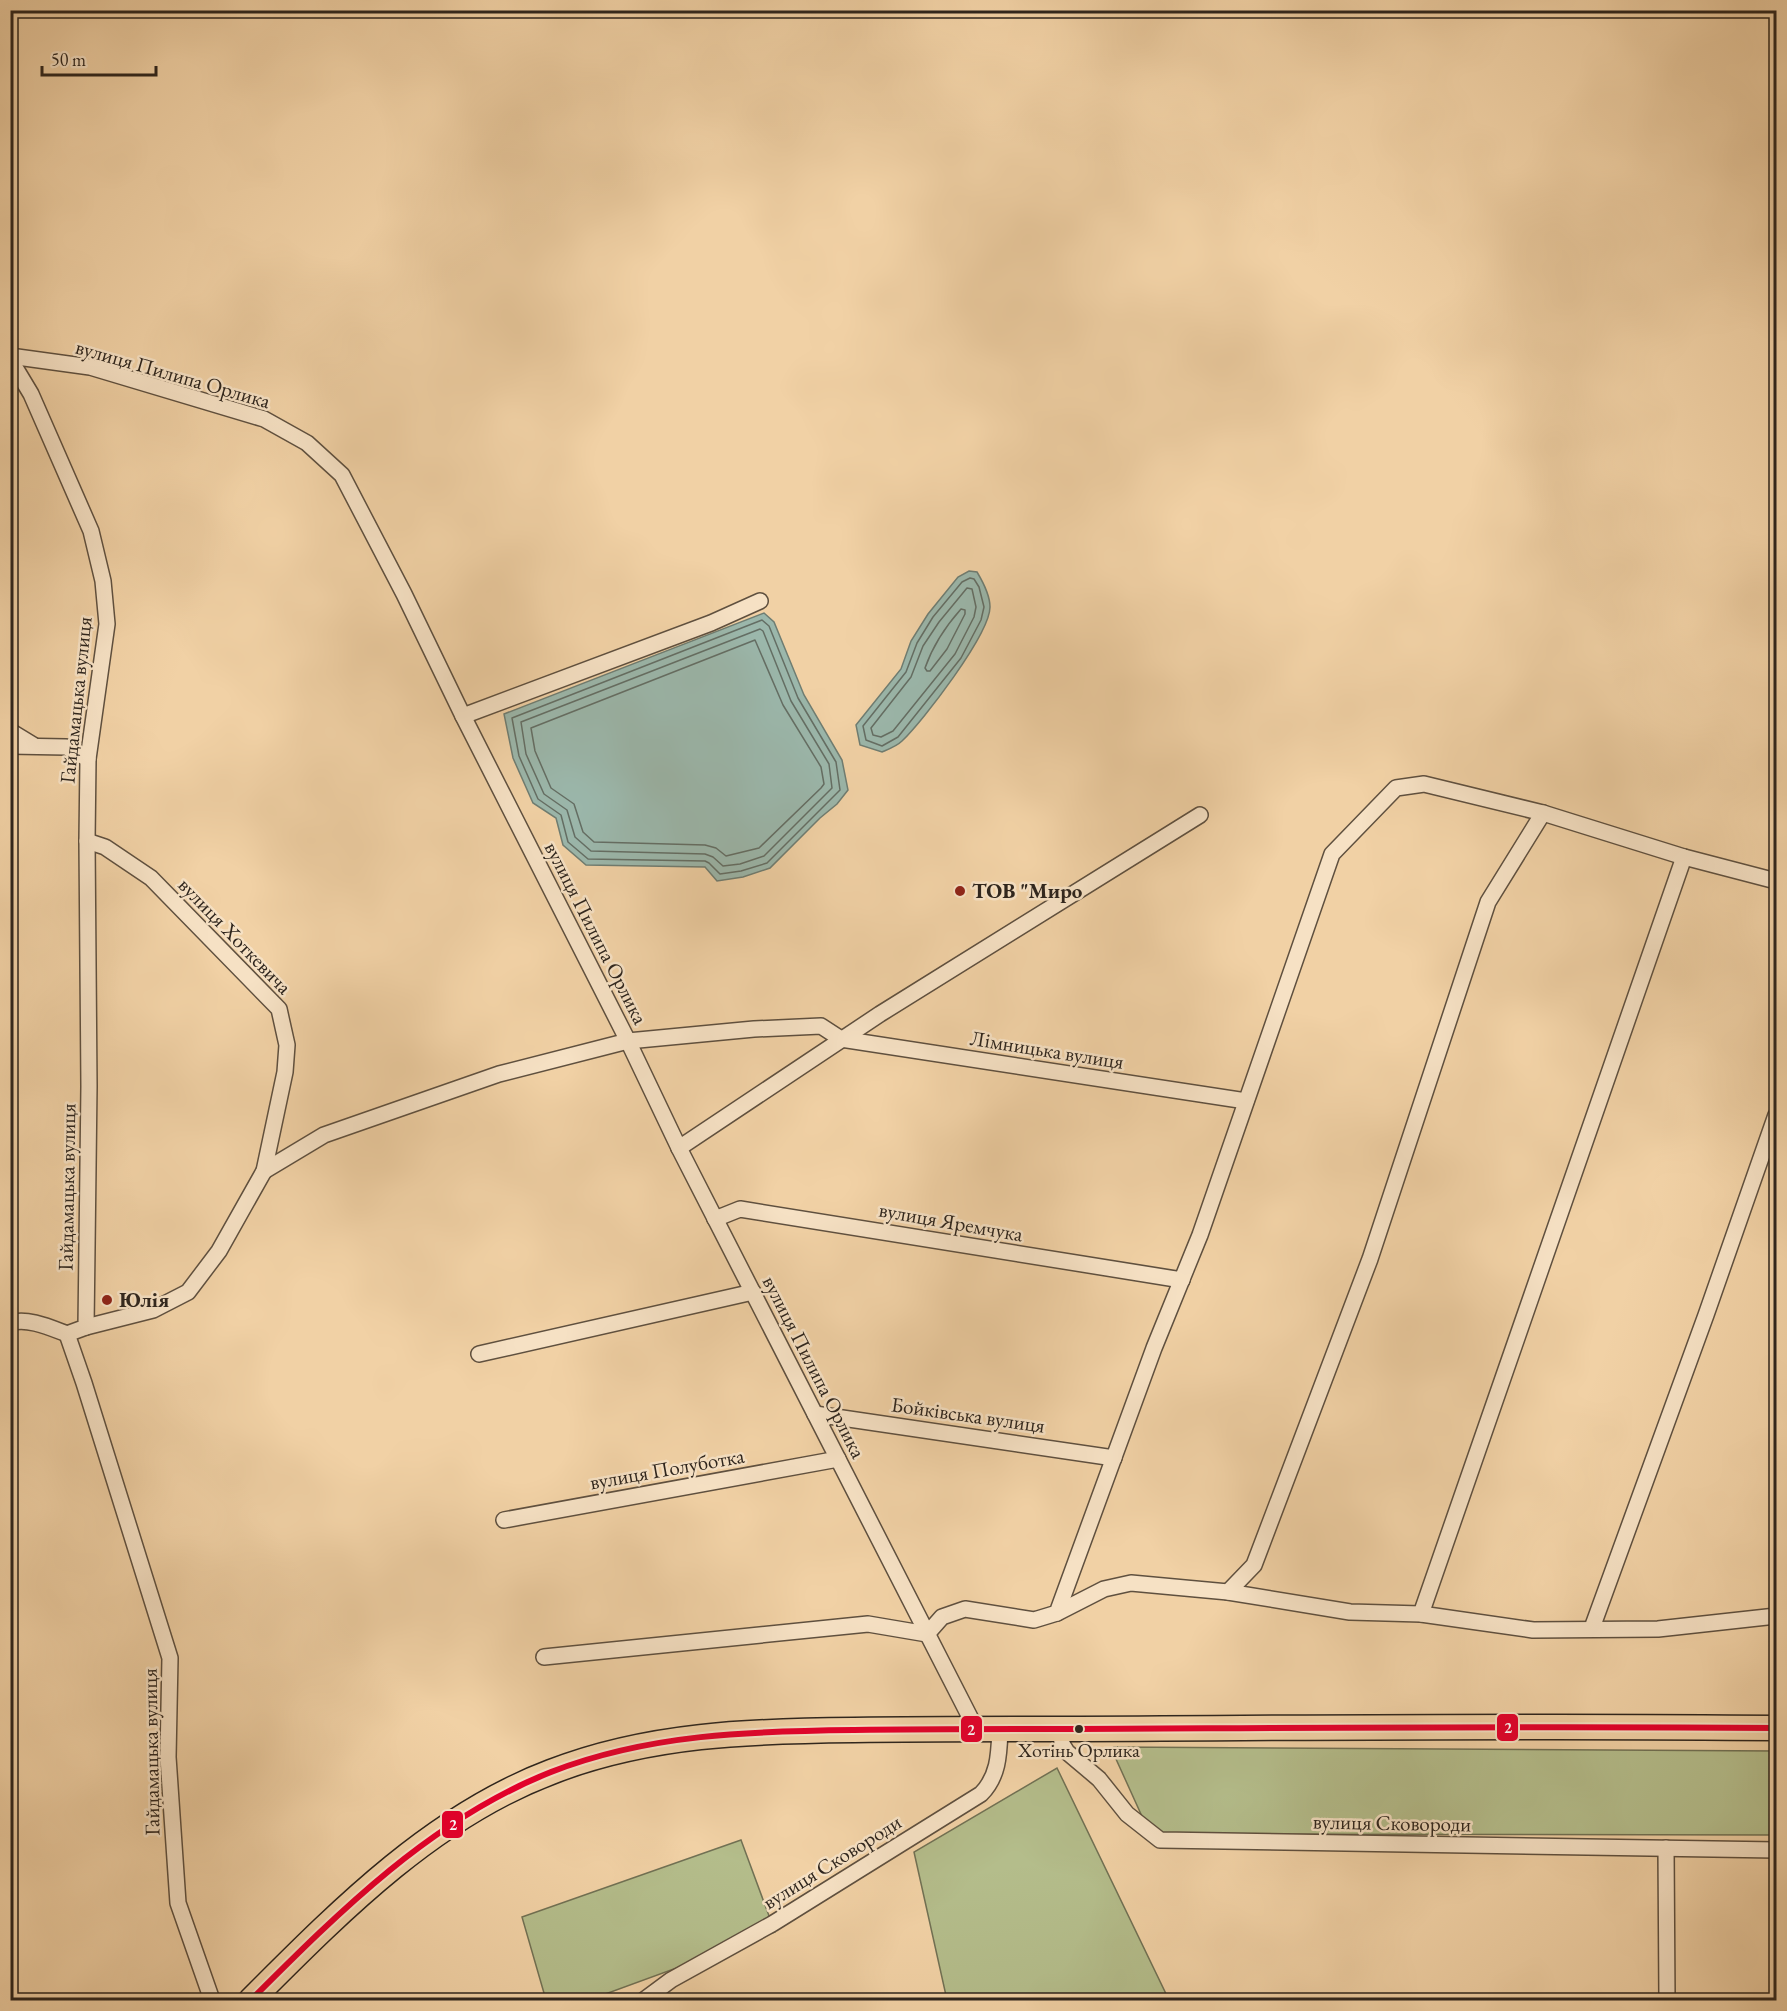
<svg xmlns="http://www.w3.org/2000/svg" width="1787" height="2011" viewBox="0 0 1787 2011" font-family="'EB Garamond',serif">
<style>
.green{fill:#b4bd8b;stroke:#717154;stroke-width:1.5}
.water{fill:#9bb7ab;stroke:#6f7d72;stroke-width:1.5}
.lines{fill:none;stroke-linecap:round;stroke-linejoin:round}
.shore{stroke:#646e64;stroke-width:1.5}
.street-casing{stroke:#5f503f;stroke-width:18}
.primary-casing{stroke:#2e251d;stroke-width:27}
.street{stroke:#f6e1c4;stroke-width:15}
.primary{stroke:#f1d1a5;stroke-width:24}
.bus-1-casing{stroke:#f6e1c4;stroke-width:10}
.bus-1{stroke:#e4002b;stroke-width:6}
.poi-dot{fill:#8f2418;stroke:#f6e1c4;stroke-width:2}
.bus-dot{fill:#2e251d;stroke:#f6e1c4;stroke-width:2}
.labels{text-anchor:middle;stroke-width:5;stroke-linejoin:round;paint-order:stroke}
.bus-label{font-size:20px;fill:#2e251d;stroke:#f6e1c4}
.street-label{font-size:21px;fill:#2e251d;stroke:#f6e1c4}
.poi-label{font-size:21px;font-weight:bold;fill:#2e251d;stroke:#f6e1c4;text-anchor:start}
.line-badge{stroke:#f6e1c4;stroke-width:2}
.badge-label{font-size:16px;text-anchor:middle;font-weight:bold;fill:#fff}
</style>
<rect width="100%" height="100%" fill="#f1d1a5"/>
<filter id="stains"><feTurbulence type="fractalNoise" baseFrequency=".00333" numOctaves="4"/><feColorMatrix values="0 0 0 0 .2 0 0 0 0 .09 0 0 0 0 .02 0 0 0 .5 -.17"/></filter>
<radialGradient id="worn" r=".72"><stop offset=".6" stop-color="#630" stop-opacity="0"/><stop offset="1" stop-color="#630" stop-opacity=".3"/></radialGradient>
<!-- green -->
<g class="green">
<path d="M 1114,1747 L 1776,1751 L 1776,1835 L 1150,1834 L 1116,1759 Z"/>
<path d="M 1057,1768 L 1168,1998 L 1164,2000 L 947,2000 L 914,1852 Z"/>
<path d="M 741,1840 L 775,1932 L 589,2000 L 546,2000 L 522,1917 Z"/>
</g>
<!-- water -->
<g class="water">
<path d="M 969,571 L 977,572 C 983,582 990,595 990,607 C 990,634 923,721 902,741 C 897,746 889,749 882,752 L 860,745 L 856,725 L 901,669 L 911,641 L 928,614 L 958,577 Z"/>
<path d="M 764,613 L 774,622 L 804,695 L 842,760 L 848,790 L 837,804 L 820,818 L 770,868 L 743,877 L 717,881 L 705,867 L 586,865 L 563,845 L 556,818 L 533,803 L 513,758 L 504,714 Z"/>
</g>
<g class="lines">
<!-- shore -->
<g class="shore">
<path d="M 970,578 L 974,579 L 979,587 L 984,607 L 981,620 L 961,658 L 898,737 L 882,746 L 866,740 L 863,726 L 906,672 L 917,643 L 933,617 L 962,582 Z"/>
<path d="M 967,588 L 972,589 L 976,607 L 974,617 L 955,654 L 893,731 L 881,737 L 873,735 L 871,728 L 911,677 L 923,646 L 939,622 Z"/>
<path d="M 961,609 L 965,610 L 965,614 L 947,649 L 930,671 L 927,671 L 925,668 C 933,645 945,627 961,609 Z"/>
<path d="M 762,620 L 769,626 L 798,698 L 836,762 L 840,790 L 767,863 L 741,871 L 720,874 L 709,863 L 705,861 L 588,859 L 568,842 L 561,815 L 538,799 L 519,756 L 512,718 Z"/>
<path d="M 760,629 L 763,631 L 791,701 L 829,764 L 832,788 L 764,856 L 740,864 L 723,866 L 713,857 L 705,854 L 591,851 L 575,837 L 567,810 L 544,794 L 526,754 L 521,722 Z"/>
<path d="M 755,640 L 783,705 L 821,767 L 824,784 L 821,788 L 759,848 L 726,856 L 716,848 L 705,845 L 594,842 L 583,832 L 574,804 L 551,788 L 535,751 L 531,728 Z"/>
</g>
<!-- street casing -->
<g class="street-casing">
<g id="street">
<path d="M 10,356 L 90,367 L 264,419 L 307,443 L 342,475 L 404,594 L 463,716 L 628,1041 L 679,1148 L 976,1729"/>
<path d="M 10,359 L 31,394 L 91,531 L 103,581 L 107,624 L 88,759 L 87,841 L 89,1086 L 86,1327 L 67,1334"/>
<path d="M 463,716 L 711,623 L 760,601"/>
<path d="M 10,731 L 33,745"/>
<path d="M 10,746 L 66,747 L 88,759"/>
<path d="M 679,1148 L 880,1014 L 1200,815"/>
<path d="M 264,1171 L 324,1135 L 499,1074 L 628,1041 L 754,1029 L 821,1026 L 841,1039 L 1246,1101"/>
<path d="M 715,1219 L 740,1209 L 1182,1280"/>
<path d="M 10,1323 C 27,1317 51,1328 67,1334"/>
<path d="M 86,1327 L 153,1310 L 188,1292 L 219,1251 L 264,1171 L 285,1072 L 287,1045 L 279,1009 L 151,878 L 105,847 L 87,841"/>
<path d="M 67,1334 L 84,1383 L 170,1658 L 168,1757 L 178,1903 L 212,2000"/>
<path d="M 479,1354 L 753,1292"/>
<path d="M 815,1414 L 1114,1458"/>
<path d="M 504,1520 L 838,1459"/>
<path d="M 1228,1592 L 1254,1565 L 1370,1259 L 1488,902 L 1543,813"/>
<path d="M 1057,1613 L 1104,1589 L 1131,1583 L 1228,1592 L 1350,1612 L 1421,1614 L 1533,1630 L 1658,1629 L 1776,1616"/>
<path d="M 1421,1614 L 1684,857"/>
<path d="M 1592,1628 L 1706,1315 L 1776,1115"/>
<path d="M 544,1657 L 868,1624 L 927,1634 L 942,1617 L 965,1609 L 1034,1620 L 1057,1613 L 1154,1348 L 1200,1235 L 1332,854 L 1396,788 L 1424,784 L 1543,813 L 1684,857 L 1776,881"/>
<path d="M 1061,1729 L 1062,1744 L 1067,1752 L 1099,1779 L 1127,1814 L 1160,1840 L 1776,1850"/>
<path d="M 1666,1848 L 1667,2000"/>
<path d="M 644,2000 L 671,1980 L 772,1924 L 981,1794 C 999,1776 999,1753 1000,1729"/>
</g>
</g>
<!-- primary casing -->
<g class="primary-casing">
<path id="primary" d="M 251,2000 C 339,1912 432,1817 551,1772 C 648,1734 751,1731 854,1730 C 924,1729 994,1729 1064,1729 C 1302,1728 1539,1725 1776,1728"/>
</g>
<!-- street -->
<use href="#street" class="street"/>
<!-- primary -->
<use href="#primary" class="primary"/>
<!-- bus-1 casing -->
<g class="bus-1-casing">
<path id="bus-1" d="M 251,2000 C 340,1911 432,1819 551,1772 C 648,1734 752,1731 854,1730 C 924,1729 994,1729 1064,1729 C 1302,1728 1539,1726 1776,1728"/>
</g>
<!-- bus-1 -->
<use href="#bus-1" class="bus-1"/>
</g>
<!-- markers -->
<g class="poi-dot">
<circle cx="960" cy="891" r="6"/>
<circle cx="107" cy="1300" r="6"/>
</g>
<circle class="bus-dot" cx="1079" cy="1729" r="5"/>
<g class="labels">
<!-- bus labels -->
<g class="bus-label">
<text x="1079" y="1757">Хотінь Орлика</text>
</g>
<!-- street labels -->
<g class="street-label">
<text transform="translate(173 374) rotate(16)" y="7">вулиця Пилипа Орлика</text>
<text transform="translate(76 700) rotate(-84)" y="7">Гайдамацька вулиця</text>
<text transform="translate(596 933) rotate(63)" y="7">вулиця Пилипа Орлика</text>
<text transform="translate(235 936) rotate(46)" y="7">вулиця Хоткевича</text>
<text transform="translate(1047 1050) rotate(9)" y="7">Лімницька вулиця</text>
<text transform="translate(67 1187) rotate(-89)" y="7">Гайдамацька вулиця</text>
<text transform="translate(951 1222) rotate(10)" y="7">вулиця Яремчука</text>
<text transform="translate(814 1367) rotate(63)" y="7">вулиця Пилипа Орлика</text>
<text transform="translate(968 1415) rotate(8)" y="7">Бойківська вулиця</text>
<text transform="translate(667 1469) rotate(-10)" y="7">вулиця Полуботка</text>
<text transform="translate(151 1752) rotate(-91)" y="7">Гайдамацька вулиця</text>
<text transform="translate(1392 1823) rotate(1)" y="7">вулиця Сковороди</text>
<text transform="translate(832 1862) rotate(-32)" y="7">вулиця Сковороди</text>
</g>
<!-- poi labels -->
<g class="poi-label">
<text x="972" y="898">ТОВ "Миро</text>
<text x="119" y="1307">Юлія</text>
</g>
</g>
<g class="line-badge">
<rect x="1496" y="1713" width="23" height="29" rx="6" fill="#e4002b"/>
<rect x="960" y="1715" width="23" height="28" rx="6" fill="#e4002b"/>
<rect x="441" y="1810" width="23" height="29" rx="6" fill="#e4002b"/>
</g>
<g class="badge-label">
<text x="1508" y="1733">2</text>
<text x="971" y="1735">2</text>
<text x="453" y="1830">2</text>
</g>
<!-- margin -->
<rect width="1787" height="2011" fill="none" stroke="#f1d1a5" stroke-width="36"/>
<rect x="12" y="12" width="1763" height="1987" fill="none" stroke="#2e251d" stroke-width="3"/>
<rect x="18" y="18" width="1751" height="1975" fill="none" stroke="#2e251d" stroke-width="1.5"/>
<!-- scale -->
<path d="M42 66v9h114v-9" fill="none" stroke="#2e251d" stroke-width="3"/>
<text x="51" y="66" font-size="18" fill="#2e251d" stroke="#f6e1c4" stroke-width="4.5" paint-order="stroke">50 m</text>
<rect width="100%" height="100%" filter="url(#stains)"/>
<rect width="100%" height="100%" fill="url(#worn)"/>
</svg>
